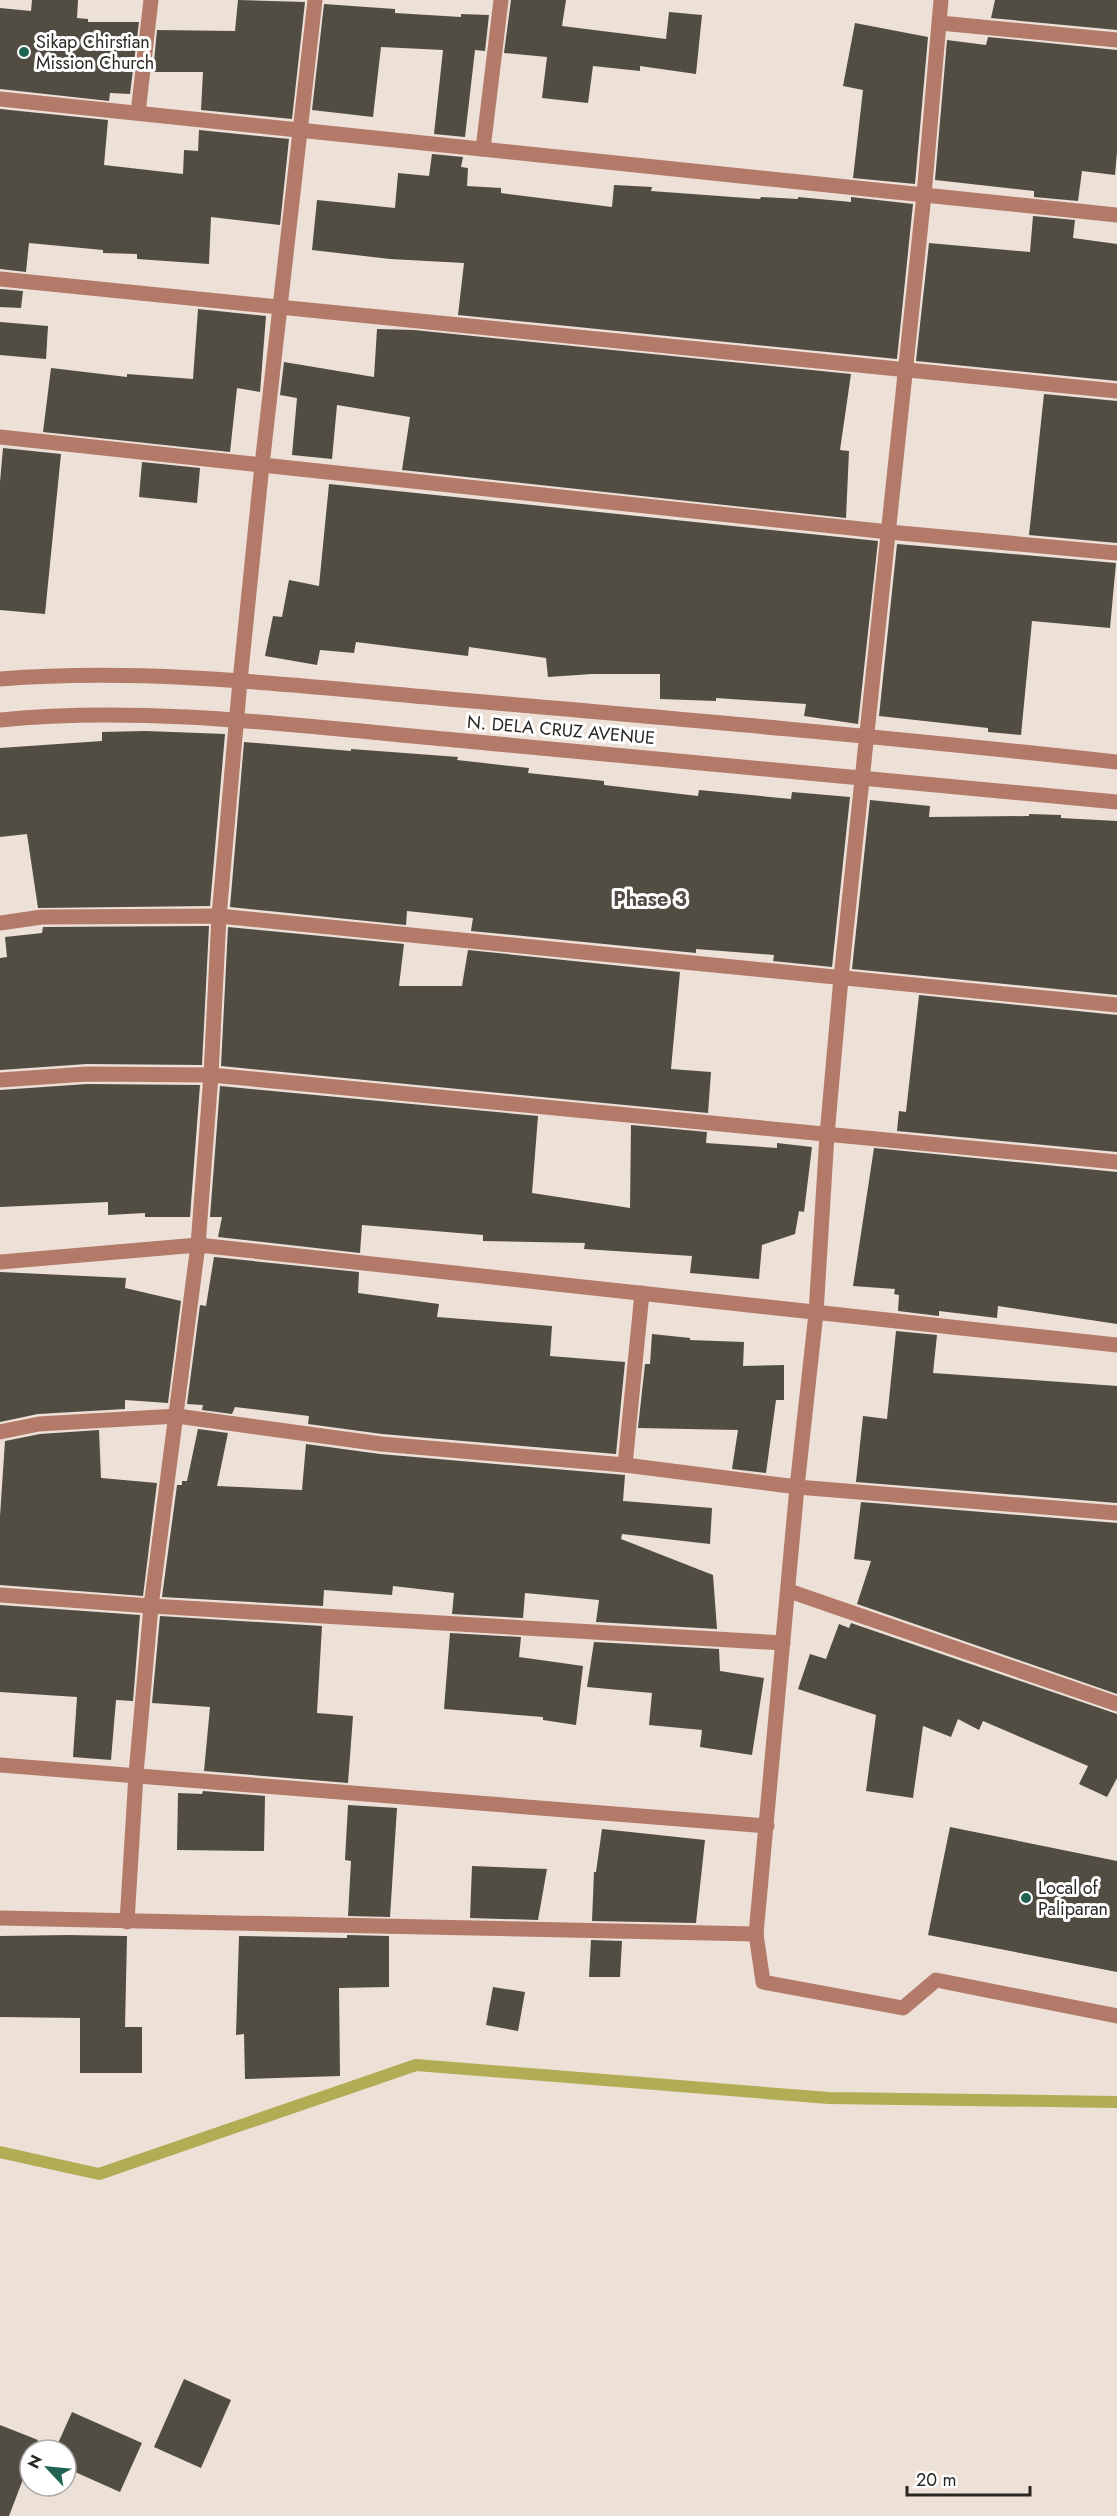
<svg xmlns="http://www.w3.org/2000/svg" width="1117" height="2516" viewBox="0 0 1117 2516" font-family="Jost,sans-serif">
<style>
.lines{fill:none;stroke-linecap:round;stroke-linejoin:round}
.stream{stroke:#b2ac55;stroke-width:12}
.building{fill:#524d43}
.minor{stroke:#b37a6a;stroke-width:15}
.poi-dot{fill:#206352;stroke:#fff;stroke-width:2}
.labels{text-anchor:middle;stroke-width:6;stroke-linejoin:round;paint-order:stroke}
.poi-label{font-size:18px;fill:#2a2622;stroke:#fff;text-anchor:start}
.street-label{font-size:18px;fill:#2a2622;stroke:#fff}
.neighbourhood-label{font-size:20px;font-weight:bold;fill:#564c45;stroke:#fff}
</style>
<rect width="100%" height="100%" fill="#ece0d7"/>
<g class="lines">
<!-- stream -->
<path class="stream" d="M 0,2152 L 99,2174 L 416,2065 L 829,2098 L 1117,2102"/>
</g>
<!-- building -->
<g class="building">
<path d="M 32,0 L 78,0 L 77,18 L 88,19 L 88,22 L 139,22 L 130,94 L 110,93 L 109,101 L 0,89 L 0,8 L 31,11 Z"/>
<path d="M 238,0 L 305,2 L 292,119 L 201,110 L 203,72 L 153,72 L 157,30 L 235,31 Z"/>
<path d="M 511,0 L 566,0 L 562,26 L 666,39 L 669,12 L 702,15 L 696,74 L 640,66 L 640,71 L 593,66 L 588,103 L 542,98 L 547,57 L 504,53 Z"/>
<path d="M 995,0 L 1117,0 L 1117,30 L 991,18 Z"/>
<path d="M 324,4 L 395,9 L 395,13 L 461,17 L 461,14 L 489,15 L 485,51 L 475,50 L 465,137 L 434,134 L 443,50 L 381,47 L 373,117 L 312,110 Z"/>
<path d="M 855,23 L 928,37 L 915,184 L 853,178 L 863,90 L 843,86 Z"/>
<path d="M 988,37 L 1117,50 L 1117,152 L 1115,175 L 1082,171 L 1078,201 L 1034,197 L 1034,191 L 935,180 L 947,40 L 986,45 Z"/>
<path d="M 0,109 L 108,120 L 104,165 L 183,174 L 184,150 L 198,151 L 199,130 L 289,139 L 280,225 L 211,217 L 209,264 L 137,259 L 137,254 L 103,253 L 103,250 L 29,243 L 26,272 L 0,269 Z"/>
<path d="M 432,154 L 463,157 L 461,167 L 468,168 L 467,186 L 501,188 L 501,193 L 612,207 L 614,185 L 652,187 L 651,191 L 760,199 L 761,197 L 798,199 L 798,197 L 851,202 L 851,197 L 913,204 L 897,359 L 458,315 L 464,263 L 390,259 L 312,250 L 317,200 L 395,208 L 398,173 L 429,176 Z"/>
<path d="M 1033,216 L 1075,220 L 1073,238 L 1117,244 L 1117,381 L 916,361 L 929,243 L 1030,252 Z"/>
<path d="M 0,289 L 23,291 L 21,308 L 0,307 Z"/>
<path d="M 198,309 L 266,316 L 260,392 L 237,388 L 230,452 L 43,432 L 51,368 L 127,377 L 127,374 L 193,379 Z"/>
<path d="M 0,322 L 48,326 L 46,359 L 0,355 Z"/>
<path d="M 377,329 L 414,330 L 851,374 L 840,450 L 849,451 L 846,518 L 402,470 L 410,417 L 337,405 L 332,459 L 292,455 L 297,398 L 280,395 L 284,362 L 374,377 Z"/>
<path d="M 1044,394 L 1117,401 L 1117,543 L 1029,535 Z"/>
<path d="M 3,448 L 61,454 L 45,614 L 0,610 L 0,482 Z"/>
<path d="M 142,462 L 200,468 L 197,503 L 139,497 Z"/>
<path d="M 329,484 L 878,541 L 858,724 L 804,716 L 806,704 L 716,698 L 716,701 L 660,699 L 660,674 L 592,674 L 548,677 L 546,658 L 469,647 L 468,656 L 356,642 L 354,653 L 320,650 L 317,665 L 265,656 L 273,616 L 282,617 L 289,580 L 319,586 Z"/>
<path d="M 897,544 L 1116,563 L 1110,628 L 1032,621 L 1021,735 L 988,732 L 988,728 L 879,716 Z"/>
<path d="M 146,731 L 225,734 L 210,906 L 38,908 L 27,834 L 0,837 L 0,748 L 102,741 L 102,732 Z"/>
<path d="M 244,742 L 351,751 L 351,749 L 458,757 L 457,760 L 529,768 L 528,773 L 604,781 L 604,785 L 698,796 L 699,790 L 791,799 L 792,792 L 850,797 L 832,967 L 773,961 L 774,955 L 696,949 L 696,953 L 471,931 L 473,918 L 407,911 L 406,925 L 230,907 Z"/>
<path d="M 870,800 L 930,806 L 929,817 L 1029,816 L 1029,814 L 1061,815 L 1061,818 L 1117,821 L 1117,995 L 852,969 Z"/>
<path d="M 209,926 L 202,1065 L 87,1064 L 0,1070 L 0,958 L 7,957 L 5,937 L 42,933 L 43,927 Z"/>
<path d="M 228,927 L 404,944 L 399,986 L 462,986 L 468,950 L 680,972 L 671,1069 L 711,1072 L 708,1113 L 221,1066 Z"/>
<path d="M 919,995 L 1117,1015 L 1117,1152 L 897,1131 L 899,1111 L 906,1112 Z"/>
<path d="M 87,1084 L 200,1085 L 190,1217 L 145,1217 L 145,1213 L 108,1215 L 108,1202 L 0,1207 L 0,1090 Z"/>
<path d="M 220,1086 L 538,1116 L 532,1193 L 630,1208 L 631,1125 L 707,1132 L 706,1143 L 777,1148 L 777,1143 L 812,1147 L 804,1212 L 799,1211 L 795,1234 L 762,1245 L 759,1279 L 690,1273 L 692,1256 L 584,1249 L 585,1243 L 483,1241 L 483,1235 L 362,1225 L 360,1253 L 218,1237 L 222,1217 L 210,1217 Z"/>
<path d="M 874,1148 L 1117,1172 L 1117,1324 L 998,1306 L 997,1318 L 939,1311 L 939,1316 L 898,1311 L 899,1295 L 894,1294 L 895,1289 L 853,1286 Z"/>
<path d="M 214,1257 L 359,1272 L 358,1293 L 439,1304 L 437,1317 L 552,1326 L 550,1356 L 625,1362 L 616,1454 L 382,1434 L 308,1424 L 309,1416 L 235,1407 L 232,1414 L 202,1410 L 203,1405 L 187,1404 L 200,1305 L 206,1306 Z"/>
<path d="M 0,1272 L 126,1278 L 125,1288 L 181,1301 L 168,1403 L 125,1400 L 125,1409 L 38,1414 L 0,1422 Z"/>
<path d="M 896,1331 L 937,1335 L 933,1373 L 1117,1386 L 1117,1503 L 856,1482 L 863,1416 L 887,1419 Z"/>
<path d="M 652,1334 L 690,1338 L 690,1340 L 744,1342 L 743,1366 L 784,1365 L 784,1400 L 776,1400 L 766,1473 L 732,1469 L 738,1430 L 638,1428 L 645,1364 L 650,1364 Z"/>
<path d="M 198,1429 L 228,1433 L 217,1486 L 302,1490 L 306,1444 L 380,1454 L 625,1475 L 623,1501 L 712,1508 L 710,1544 L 622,1534 L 621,1539 L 713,1575 L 717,1629 L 596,1622 L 599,1600 L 525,1593 L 523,1618 L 452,1614 L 454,1593 L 393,1586 L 392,1595 L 324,1590 L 323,1606 L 162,1597 L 177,1485 L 182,1485 L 182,1481 L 187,1481 Z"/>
<path d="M 99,1430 L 101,1478 L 157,1483 L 143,1596 L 0,1585 L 0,1516 L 5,1441 L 40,1434 Z"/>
<path d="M 861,1502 L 1117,1523 L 1117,1694 L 857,1604 L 871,1561 L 854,1559 Z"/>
<path d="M 0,1605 L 140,1615 L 133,1701 L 116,1700 L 111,1760 L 73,1757 L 77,1697 L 0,1692 Z"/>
<path d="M 160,1616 L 322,1626 L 317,1713 L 353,1716 L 348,1783 L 204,1771 L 210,1707 L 152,1703 Z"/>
<path d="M 851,1623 L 1117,1714 L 1117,1778 L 1107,1797 L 1079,1784 L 1088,1766 L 983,1721 L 979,1730 L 958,1719 L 951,1737 L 923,1726 L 913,1798 L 866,1791 L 876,1715 L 798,1689 L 810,1654 L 826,1659 L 839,1624 L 849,1628 Z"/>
<path d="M 450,1633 L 521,1637 L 519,1657 L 583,1666 L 576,1725 L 543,1720 L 543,1717 L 444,1709 Z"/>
<path d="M 594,1642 L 719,1649 L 720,1671 L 764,1678 L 752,1755 L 700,1747 L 702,1730 L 649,1725 L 652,1693 L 587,1687 Z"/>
<path d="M 203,1791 L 265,1796 L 264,1851 L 177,1850 L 178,1793 L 202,1794 Z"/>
<path d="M 348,1805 L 397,1808 L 390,1917 L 348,1916 L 351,1861 L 345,1860 Z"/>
<path d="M 950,1827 L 1117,1861 L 1117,1972 L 928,1935 Z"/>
<path d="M 602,1829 L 705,1840 L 696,1923 L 592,1921 L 594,1872 L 596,1872 Z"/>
<path d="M 472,1866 L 547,1869 L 538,1920 L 470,1918 Z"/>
<path d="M 67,1935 L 127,1936 L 125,2027 L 142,2027 L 142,2073 L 80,2073 L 80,2018 L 0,2017 L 0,1936 Z"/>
<path d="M 347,1935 L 389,1936 L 389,1987 L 339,1988 L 340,2076 L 245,2079 L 244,2034 L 236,2035 L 239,1936 L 347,1938 Z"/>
<path d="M 591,1940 L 622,1941 L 620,1977 L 589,1977 Z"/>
<path d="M 493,1987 L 525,1992 L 518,2031 L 486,2025 Z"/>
<path d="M 184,2379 L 231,2400 L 201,2468 L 154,2447 Z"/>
<path d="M 72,2412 L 142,2443 L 120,2492 L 66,2468 L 66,2450 L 55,2450 Z"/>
<path d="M 0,2425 L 38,2440 L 34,2450 L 30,2450 L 30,2461 L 9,2516 L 0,2516 Z"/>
</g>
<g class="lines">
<!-- minor -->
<g class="minor">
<path d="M 941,0 L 924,195 L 841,978 L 827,1135 L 816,1313 L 797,1487 L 756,1934 L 763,1982 L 903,2008 L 936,1980 L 1117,2016"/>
<path d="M 940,23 L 1117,40"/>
<path d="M 0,99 L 1117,215"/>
<path d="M 138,113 L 151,0"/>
<path d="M 483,149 L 501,0"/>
<path d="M 0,279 L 1117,391"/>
<path d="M 0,437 L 889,532 L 1117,553"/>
<path d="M 0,679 C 153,667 308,687 461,700 C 680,719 898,738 1117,762"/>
<path d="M 0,720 C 147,705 308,727 455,740 C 676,760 897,780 1117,802"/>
<path d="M 0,923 L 42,917 L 219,916 L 1117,1005"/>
<path d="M 0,1080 L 87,1074 L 211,1075 L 1117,1162"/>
<path d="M 0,1262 L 198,1245 L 1117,1345"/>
<path d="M 0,1432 L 39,1424 L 177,1416 L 381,1444 L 625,1465 L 797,1487 L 1117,1513"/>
<path d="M 625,1465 L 642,1293"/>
<path d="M 789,1591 L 1117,1704"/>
<path d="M 0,1595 L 151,1606 L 783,1643"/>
<path d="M 0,1765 L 767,1826"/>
<path d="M 0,1918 L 756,1934"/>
<path d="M 127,1922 L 136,1774 L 151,1606 L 198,1245 L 211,1075 L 219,916 L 240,681 L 262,465 L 315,0"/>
</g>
</g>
<!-- markers -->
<g class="poi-dot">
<circle cx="24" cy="52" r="6"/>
<circle cx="1026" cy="1898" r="6"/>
</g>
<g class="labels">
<!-- poi labels -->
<g class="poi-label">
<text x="36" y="48">Sikap Chirstian<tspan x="36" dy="21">Mission Church</tspan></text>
<text x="1038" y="1894">Local of<tspan x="1038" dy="21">Paliparan</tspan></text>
</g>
<!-- street labels -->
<g class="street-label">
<text transform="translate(561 730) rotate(5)" y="6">N. DELA CRUZ AVENUE</text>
</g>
<!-- neighbourhood labels -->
<g class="neighbourhood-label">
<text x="650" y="906">Phase 3</text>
</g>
</g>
<!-- north arrow -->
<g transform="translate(48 2468) rotate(296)"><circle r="28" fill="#ffffff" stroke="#aaa8a7" stroke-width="1.5"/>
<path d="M0-4.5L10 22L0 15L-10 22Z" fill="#206352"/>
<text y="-9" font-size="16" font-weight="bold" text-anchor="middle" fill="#2a2622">N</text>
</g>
<!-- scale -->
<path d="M907 2486v9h123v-9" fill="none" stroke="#2a2622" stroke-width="3"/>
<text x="916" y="2486" font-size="18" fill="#2a2622" stroke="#ffffff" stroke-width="4.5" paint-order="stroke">20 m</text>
</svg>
